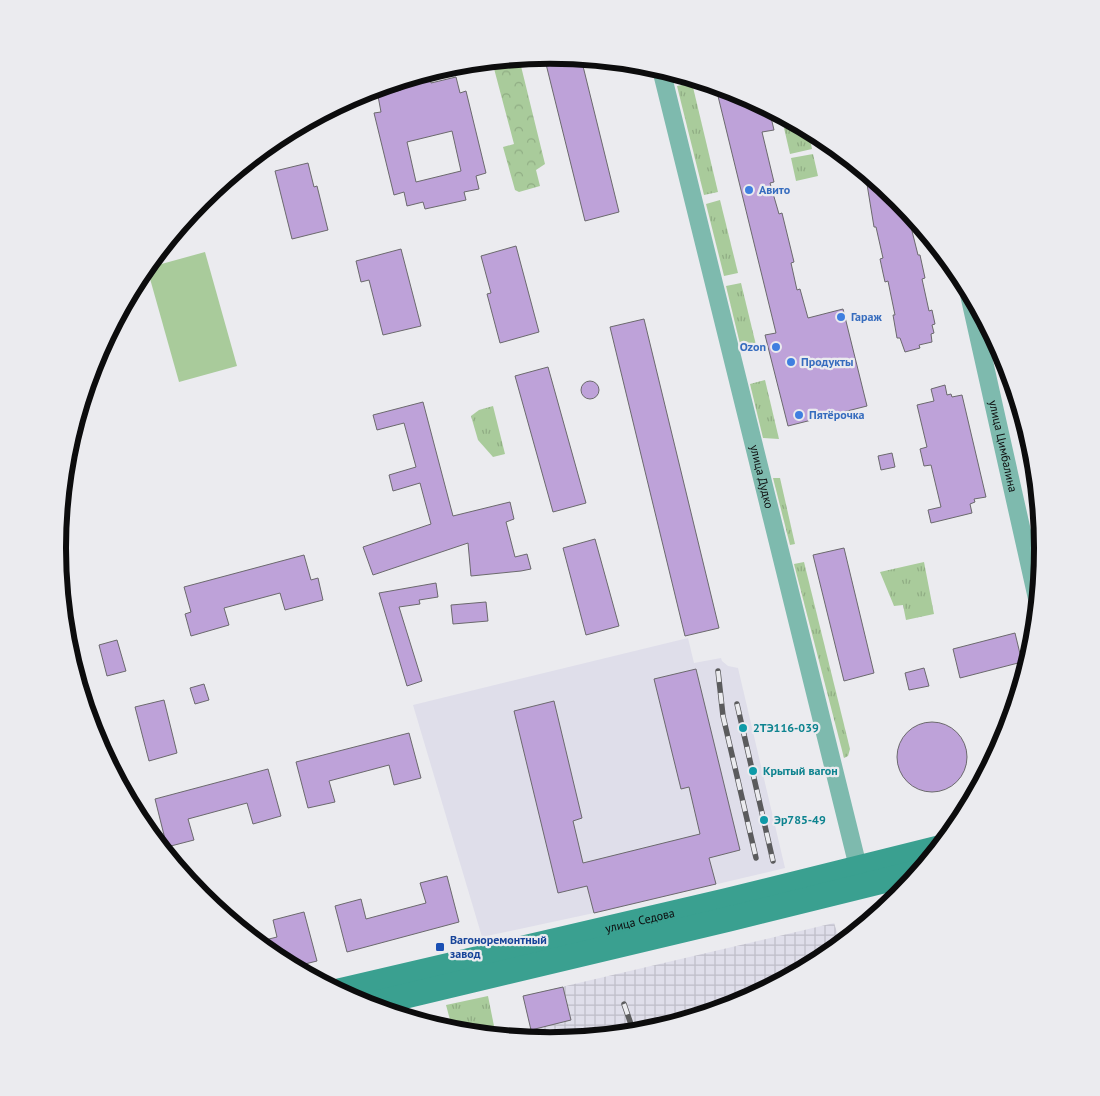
<svg xmlns="http://www.w3.org/2000/svg" width="1100" height="1096" viewBox="0 0 1100 1096" font-family="'PT Sans',sans-serif">
<style>
.built{fill:#dfdeea}
.industrial{fill:url(#industrial-grid)}
.grass{fill:url(#grass-tufts)}
.forest{fill:url(#forest-crowns)}
.garden{fill:#a9cb9b}
.building{fill:#bea2d9;stroke:#6b696d;fill-rule:evenodd}
.lines{fill:none;stroke-linecap:round;stroke-linejoin:round}
.street{stroke:#7ebaae;stroke-width:18}
.secondary{stroke:#3aa090;stroke-width:25}
.rail-casing{stroke:#5b5b5d;stroke-width:5.5}
.rail{stroke:#ebebef;stroke-width:4;stroke-dasharray:11;stroke-linecap:butt}
.shop-dot{fill:#3f7fe0;stroke:#ebebef;stroke-width:2}
.culture-dot{fill:#0f9aa8;stroke:#ebebef;stroke-width:2}
.transit-dot{fill:#1a4fb4;stroke:#ebebef;stroke-width:2}
.labels{text-anchor:middle;stroke-width:4.5;stroke-linejoin:round;paint-order:stroke}
.shop-label{font-size:12px;font-weight:bold;fill:#366cbe;stroke:#ebebef;text-anchor:start}
.street-label{font-size:12px;fill:#0c0c0d;stroke:#ebebef}
.culture-label{font-size:12px;font-weight:bold;fill:#0d838f;stroke:#ebebef;text-anchor:start}
.transit-label{font-size:12px;font-weight:bold;fill:#164399;stroke:#ebebef;text-anchor:start}
.rim{fill:none;stroke:#0c0c0d;stroke-width:6}
</style>
<defs>
<pattern id="industrial-grid" width="8" height="8" patternUnits="userSpaceOnUse" patternTransform="scale(1.25)"><rect width="8" height="8" fill="#dfdeea"/><path d="M0 4h8M4 0v8" fill="none" stroke="#bebdc8"/></pattern>
<pattern id="grass-tufts" width="24" height="20" patternUnits="userSpaceOnUse" patternTransform="scale(1.25)"><rect width="24" height="20" fill="#a9cb9b"/><path d="M3 7l-1-3M5 7V3M7 7l1-3M15 17l-1-3M17 17v-4M19 17l1-3" fill="none" stroke="#90ad84"/></pattern>
<pattern id="forest-crowns" width="20" height="18" patternUnits="userSpaceOnUse" patternTransform="scale(1.25)"><rect width="20" height="18" fill="#a9cb9b"/><path d="M2 6a3 3 0 1 1 6 0M12 15a3 3 0 1 1 6 0" fill="none" stroke="#90ad84"/></pattern>
</defs>
<rect width="100%" height="100%" fill="#ebebef"/>
<!-- built -->
<path class="built" d="M 688,638 L 694,663 L 721,658 L 722,661 L 728,666 L 738,668 L 785,868 L 594,913 L 482,937 L 413,705 Z"/>
<!-- industrial -->
<path class="industrial" d="M 834,923 L 841,944 L 824,958 L 738,1004 L 646,1032 L 550,1041 L 534,1039 L 523,996 Z"/>
<!-- grass -->
<g class="grass">
<path d="M 692,83 L 718,192 L 704,195 L 677,86 Z"/>
<path d="M 790,120 L 808,129 L 812,149 L 790,154 L 784,128 L 791,127 Z"/>
<path d="M 813,154 L 818,176 L 796,181 L 791,158 Z"/>
<path d="M 720,200 L 738,273 L 724,276 L 706,204 Z"/>
<path d="M 741,283 L 756,345 L 741,348 L 726,286 Z"/>
<path d="M 765,380 L 779,439 L 763,438 L 750,384 Z"/>
<path d="M 493,406 L 505,454 L 493,457 L 478,440 L 471,416 L 479,410 Z"/>
<path d="M 773,478 L 780,478 L 795,544 L 790,545 Z"/>
<path d="M 804,562 L 850,749 L 848,756 L 844,758 L 794,564 Z"/>
<path d="M 924,562 L 934,614 L 906,620 L 903,605 L 894,606 L 880,572 Z"/>
<path d="M 488,996 L 496,1036 L 453,1031 L 446,1005 Z"/>
</g>
<!-- forest -->
<path class="forest" d="M 519,58 L 545,164 L 536,170 L 540,186 L 519,192 L 515,190 L 503,147 L 514,144 L 492,61 Z"/>
<!-- garden -->
<path class="garden" d="M 205,252 L 237,366 L 179,382 L 147,268 Z"/>
<!-- building -->
<g class="building">
<path d="M 550,55 L 581,58 L 619,212 L 585,221 L 544,56 Z"/>
<path d="M 429,72 L 431,83 L 456,77 L 460,93 L 466,91 L 486,173 L 476,176 L 479,189 L 464,192 L 466,200 L 425,209 L 423,202 L 407,206 L 404,192 L 394,195 L 374,113 L 381,112 L 378,96 L 401,90 L 399,81 ZM 452,131 L 461,171 L 416,182 L 407,142 Z"/>
<path d="M 728,89 L 739,93 L 769,109 L 774,130 L 762,132 L 774,182 L 770,183 L 779,214 L 782,213 L 794,262 L 791,263 L 797,290 L 800,289 L 808,318 L 843,309 L 867,406 L 788,426 L 765,335 L 776,333 L 717,92 Z"/>
<path d="M 308,163 L 314,187 L 317,186 L 328,230 L 292,239 L 275,171 Z"/>
<path d="M 865,172 L 899,200 L 917,222 L 910,223 L 918,255 L 920,255 L 925,278 L 922,279 L 929,311 L 932,310 L 935,324 L 932,325 L 934,333 L 931,334 L 932,342 L 919,345 L 920,348 L 905,352 L 900,338 L 897,338 L 893,315 L 895,315 L 888,281 L 885,282 L 883,273 L 880,259 L 883,258 L 876,227 L 874,227 Z"/>
<path d="M 516,246 L 539,332 L 500,343 L 487,294 L 491,293 L 481,256 Z"/>
<path d="M 401,249 L 421,326 L 383,335 L 369,280 L 361,282 L 356,261 Z"/>
<path d="M 644,319 L 719,628 L 685,636 L 610,327 Z"/>
<path d="M 548,367 L 586,503 L 553,512 L 515,376 Z"/>
<circle cx="590" cy="390" r="9"/>
<path d="M 945,385 L 947,395 L 951,394 L 952,397 L 962,395 L 986,497 L 974,499 L 975,502 L 970,504 L 972,513 L 931,523 L 928,510 L 941,507 L 931,465 L 924,466 L 920,449 L 927,447 L 917,405 L 934,401 L 931,389 Z"/>
<path d="M 423,402 L 453,516 L 510,502 L 514,519 L 506,522 L 515,557 L 527,554 L 531,569 L 521,571 L 471,576 L 468,543 L 373,575 L 363,547 L 431,524 L 420,483 L 393,491 L 389,475 L 416,467 L 404,423 L 377,430 L 373,415 Z"/>
<path d="M 892,453 L 895,467 L 881,470 L 878,456 Z"/>
<path d="M 595,539 L 619,626 L 586,635 L 563,548 Z"/>
<path d="M 844,548 L 874,673 L 844,681 L 813,555 Z"/>
<path d="M 304,555 L 311,580 L 318,578 L 323,600 L 285,610 L 280,593 L 224,608 L 229,625 L 191,636 L 185,614 L 191,612 L 184,587 Z"/>
<path d="M 436,583 L 438,597 L 419,600 L 420,604 L 399,607 L 422,681 L 407,686 L 379,593 Z"/>
<path d="M 486,602 L 488,621 L 453,624 L 451,605 Z"/>
<path d="M 1015,633 L 1022,662 L 960,678 L 953,649 Z"/>
<path d="M 117,640 L 126,671 L 107,676 L 99,645 Z"/>
<path d="M 924,668 L 929,686 L 909,690 L 905,673 Z"/>
<path d="M 696,669 L 740,850 L 709,858 L 716,884 L 594,913 L 587,886 L 558,893 L 514,711 L 554,701 L 582,818 L 573,821 L 583,863 L 700,834 L 689,787 L 681,789 L 654,679 Z"/>
<path d="M 204,684 L 209,700 L 195,704 L 190,688 Z"/>
<path d="M 164,700 L 177,753 L 149,761 L 135,707 Z"/>
<circle cx="932" cy="757" r="35"/>
<path d="M 409,733 L 421,778 L 394,785 L 389,765 L 329,781 L 335,802 L 308,808 L 296,762 Z"/>
<path d="M 268,769 L 281,816 L 253,824 L 247,803 L 188,819 L 194,840 L 167,847 L 155,799 Z"/>
<path d="M 447,876 L 459,922 L 347,952 L 335,906 L 361,899 L 366,919 L 426,903 L 420,883 Z"/>
<path d="M 304,912 L 317,961 L 293,967 L 276,958 L 257,942 L 277,937 L 273,920 Z"/>
<path d="M 563,987 L 571,1020 L 531,1030 L 523,996 Z"/>
</g>
<g class="lines">
<!-- street -->
<g class="street">
<path id="s1" d="M 661,69 L 861,879"/>
<path id="s2" d="M 968,290 L 1038,603"/>
</g>
<!-- secondary -->
<g class="secondary">
<path id="s3" d="M 339,991 L 725,901 L 939,848"/>
<path d="M 368,1005 L 729,919 L 919,872"/>
</g>
<!-- rail casing -->
<g class="rail-casing">
<g id="rail">
<path d="M 718,671 L 723,716 L 756,858"/>
<path d="M 737,704 L 773,861"/>
<path d="M 624,1004 L 634,1033"/>
</g>
</g>
<!-- rail -->
<use href="#rail" class="rail"/>
</g>
<!-- markers -->
<g class="shop-dot">
<circle cx="749" cy="190" r="5"/>
<circle cx="841" cy="317" r="5"/>
<circle cx="776" cy="347" r="5"/>
<circle cx="791" cy="362" r="5"/>
<circle cx="799" cy="415" r="5"/>
</g>
<g class="culture-dot">
<circle cx="743" cy="728" r="5"/>
<circle cx="753" cy="771" r="5"/>
<circle cx="764" cy="820" r="5"/>
</g>
<rect class="transit-dot" x="435" y="942" width="10" height="10" rx="2.5"/>
<g class="labels">
<!-- shop labels -->
<g class="shop-label">
<text x="759" y="194">Авито</text>
<text x="851" y="321">Гараж</text>
<text x="766" y="351" text-anchor="end">Ozon</text>
<text x="801" y="366">Продукты</text>
<text x="809" y="419">Пятёрочка</text>
</g>
<!-- street labels -->
<g class="street-label">
<text dy="4" stroke="none"><textPath href="#s2" startOffset="160">улица Цимбалина</textPath></text>
<text dy="4" stroke="none"><textPath href="#s1" startOffset="420">улица Дудко</textPath></text>
<text dy="4" stroke="none"><textPath href="#s3" startOffset="309">улица Седова</textPath></text>
</g>
<!-- culture labels -->
<g class="culture-label">
<text x="753" y="732">2ТЭ116-039</text>
<text x="763" y="775">Крытый вагон</text>
<text x="774" y="824">Эр785-49</text>
</g>
<!-- transit labels -->
<g class="transit-label">
<text x="450" y="944">Вагоноремонтный<tspan x="450" dy="14">завод</tspan></text>
</g>
</g>
<!-- crop -->
<path d="M0 0H1100V1096H0ZM66 548a484 484 0 1 1 968 0a484 484 0 1 1-968 0Z" fill="#ebebef" fill-rule="evenodd"/>
<path class="rim" d="M66 548a484 484 0 1 1 968 0a484 484 0 1 1-968 0Z"/>
</svg>
